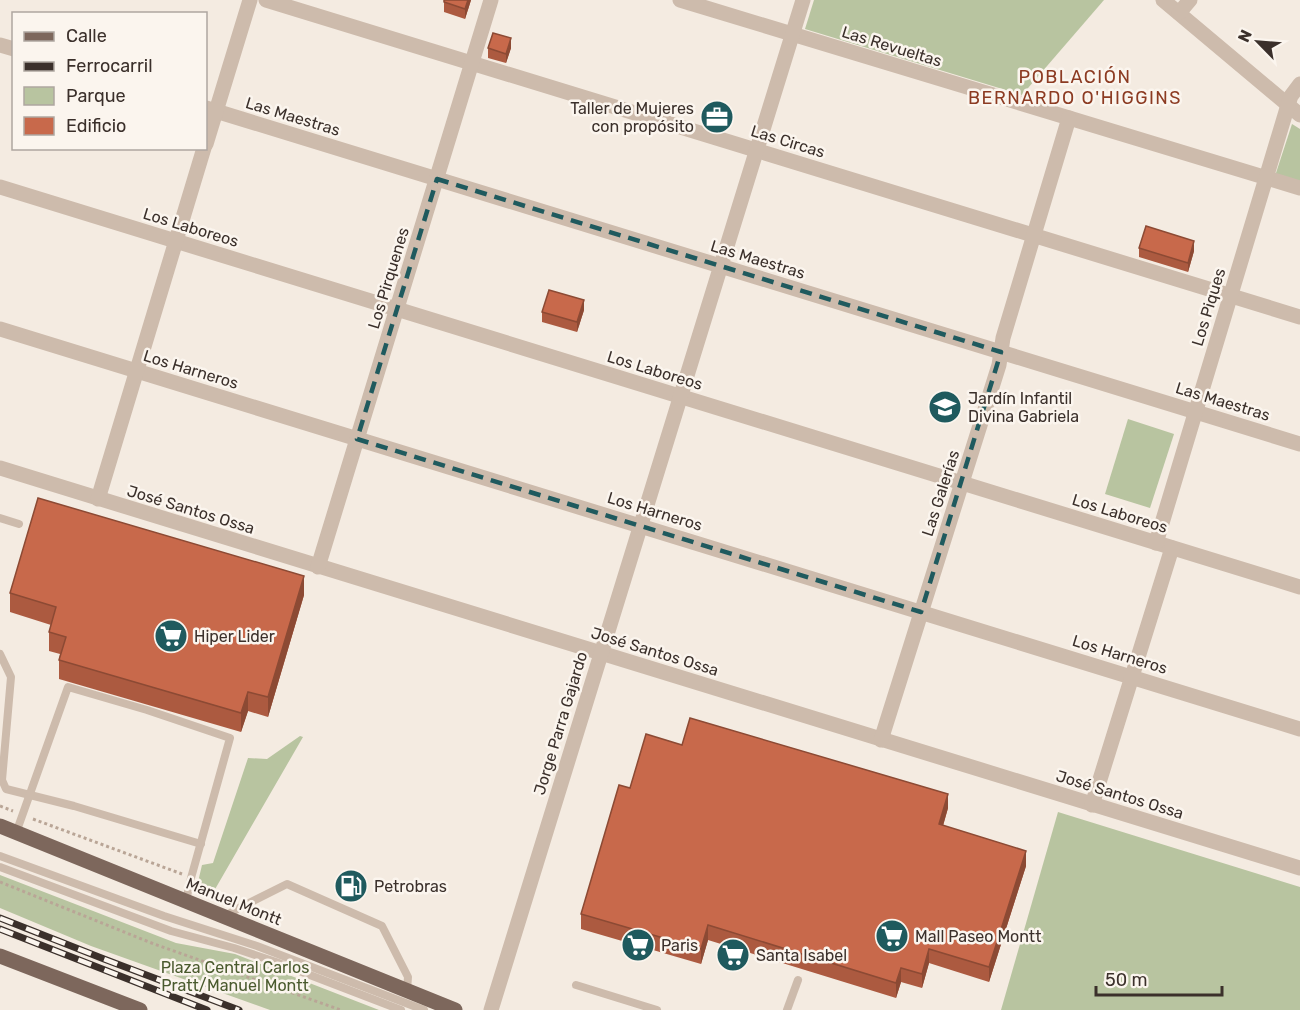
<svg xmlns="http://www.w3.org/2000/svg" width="1300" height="1010" viewBox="0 0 1300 1010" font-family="Rubik,sans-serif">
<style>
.green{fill:#b8c4a0}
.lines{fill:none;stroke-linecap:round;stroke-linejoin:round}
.path{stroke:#b9a596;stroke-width:3;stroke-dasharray:3 3;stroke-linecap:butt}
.lane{stroke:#cdbbac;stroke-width:8}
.street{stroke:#cdbbac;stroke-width:15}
.primary{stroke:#7d675c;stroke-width:15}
.rail-casing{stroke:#3b302b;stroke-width:7}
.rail{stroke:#fbf5ee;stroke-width:4.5;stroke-dasharray:14;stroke-linecap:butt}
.wall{fill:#ac5a40}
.shaded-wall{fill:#8c4a34}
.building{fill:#c8694b;stroke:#8c4a34;stroke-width:1.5}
.marked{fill:none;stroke:#1f5a5e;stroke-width:4.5;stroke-dasharray:12 8;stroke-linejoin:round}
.labels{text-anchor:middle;stroke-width:5;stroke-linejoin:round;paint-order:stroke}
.street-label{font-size:16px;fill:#3b302b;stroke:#fbf5ee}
.poi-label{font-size:16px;fill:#3b302b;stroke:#fbf5ee;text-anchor:start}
.park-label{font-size:16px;fill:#4a5a2e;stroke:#fbf5ee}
.neighbourhood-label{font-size:18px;letter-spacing:1.5px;fill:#8c3b22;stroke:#fbf5ee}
</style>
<rect width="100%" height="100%" fill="#f4ebe1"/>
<!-- green -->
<g class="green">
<path d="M 814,0 L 1104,0 L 1022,95 L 805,29 Z"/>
<path d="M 1292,124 L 1300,129 L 1300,184 L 1275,176 Z"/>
<path d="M 1128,419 L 1174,434 L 1150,508 L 1105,494 Z"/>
<path d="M 300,736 L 303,737 L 214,891 L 198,882 L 202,865 L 213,863 L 248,758 L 267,759 Z"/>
<path d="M 1058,812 L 1300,887 L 1300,1010 L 1001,1010 Z"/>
<path d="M 0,875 L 176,943 L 235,954 L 379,1010 L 270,1010 L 91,946 L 0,908 Z"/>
</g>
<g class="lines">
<!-- path -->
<g class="path">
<path d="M 0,806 L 13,811"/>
<path d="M 33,819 L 182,874"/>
<path d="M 0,882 L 154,944 L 341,1010"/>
<path d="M 201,884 L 218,896"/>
</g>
<!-- lane -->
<g class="lane">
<path d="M 0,518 L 19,524"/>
<path d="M 0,654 L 11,677 L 2,780 L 6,789 L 74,806 L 201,844"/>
<path d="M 16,833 L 68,687 L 147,710 L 230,738 L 191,878 L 186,901"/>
<path d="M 0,856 L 164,916 L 257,946 L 424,1010"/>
<path d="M 0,867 L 171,931 L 234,948 L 276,962 L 401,1010"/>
<path d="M 224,917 L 237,909 L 287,884 L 382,926 L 408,977 L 407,990"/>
<path d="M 576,985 L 657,1010"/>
<path d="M 787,1010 L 798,980"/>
</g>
<!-- street -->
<g class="street">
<path d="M 266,0 L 1300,317"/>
<path d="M 680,0 L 1300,188"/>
<path d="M 1163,0 L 1300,115"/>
<path d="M 1179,13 L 1190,0"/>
<path d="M 0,45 L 14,49"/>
<path d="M 206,108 L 1300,444"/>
<path d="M 206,144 L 250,0"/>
<path d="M 0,187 L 1300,587"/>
<path d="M 0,329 L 1300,729"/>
<path d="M 0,468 L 1300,868"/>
<path d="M 98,499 L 204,148"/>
<path d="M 1156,543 L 1288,105 L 1291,96 L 1300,84"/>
<path d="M 318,567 L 491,0"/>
<path d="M 881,740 L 999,365 L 1003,338 L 1069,118"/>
<path d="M 1092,805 L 1172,548"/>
<path d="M 491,1010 L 803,0"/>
</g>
<!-- primary -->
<g class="primary">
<path d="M 0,826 L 455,1010"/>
<path d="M 0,956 L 140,1010"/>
</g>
<!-- rail casing -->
<g class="rail-casing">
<g id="rail">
<path d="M 0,918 L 104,959 L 239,1010"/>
<path d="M 0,929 L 207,1010"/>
</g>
</g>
<!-- rail -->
<use href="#rail" class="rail"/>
</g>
<!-- wall -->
<g class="wall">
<path d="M 471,0 L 465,19 L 444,12 L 444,2 Z"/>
<path d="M 488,48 L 511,48 L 506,63 L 488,58 Z"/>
<path d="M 1139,248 L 1194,251 L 1188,272 L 1139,257 Z"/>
<path d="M 584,310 L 577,332 L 542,322 L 542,312 Z"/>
<path d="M 10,593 L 304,595 L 268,717 L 248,711 L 241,732 L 59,679 L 59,660 L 60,654 L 49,651 L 49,632 L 51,625 L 10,612 Z"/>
<path d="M 682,745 L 948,808 L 943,826 L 1026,866 L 989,982 L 929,963 L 922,988 L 901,982 L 896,998 L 708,940 L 701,964 L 581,929 L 581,914 L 630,788 Z"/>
</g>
<!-- shaded-wall -->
<g class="shaded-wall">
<path d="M 468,0 L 471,0 L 465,19 L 465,9 Z"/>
<path d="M 511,38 L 511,48 L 506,63 L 506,54 Z"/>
<path d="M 1194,241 L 1194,251 L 1188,272 L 1188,263 Z"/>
<path d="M 584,300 L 584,310 L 577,332 L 577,322 Z"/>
<path d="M 304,576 L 304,595 L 268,717 L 268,697 Z"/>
<path d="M 248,692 L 248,711 L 241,732 L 241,713 Z"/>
<path d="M 948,794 L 948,808 L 939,839 L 939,824 Z"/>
<path d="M 1026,851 L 1026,866 L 989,982 L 989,967 Z"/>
<path d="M 708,925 L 708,940 L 701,964 L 701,949 Z"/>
<path d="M 929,949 L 929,963 L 922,988 L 922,974 Z"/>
<path d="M 901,968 L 901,982 L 896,998 L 896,983 Z"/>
</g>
<!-- building -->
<g class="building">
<path d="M 444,0 L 468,0 L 465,9 L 444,2 Z"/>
<path d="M 493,33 L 511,38 L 506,54 L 488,48 Z"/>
<path d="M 1146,226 L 1194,241 L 1188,263 L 1139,248 Z"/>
<path d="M 549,290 L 584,300 L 577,322 L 542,312 Z"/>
<path d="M 38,498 L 304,576 L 268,697 L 248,692 L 241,713 L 59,660 L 66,637 L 49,632 L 56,607 L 10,593 Z"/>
<path d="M 690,718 L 948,794 L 939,824 L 1026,851 L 989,967 L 929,949 L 922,974 L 901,968 L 896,983 L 708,925 L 701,949 L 581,914 L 619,785 L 630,788 L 646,734 L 682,745 Z"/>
</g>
<!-- marked area -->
<path class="marked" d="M 437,179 L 1001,352 L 921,612 L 357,439 Z"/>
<!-- icons -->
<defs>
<g id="office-disc" transform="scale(1.725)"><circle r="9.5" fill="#1f5a5e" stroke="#fbf5ee"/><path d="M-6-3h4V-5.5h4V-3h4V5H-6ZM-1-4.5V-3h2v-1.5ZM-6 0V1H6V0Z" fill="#fff"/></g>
<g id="school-disc" transform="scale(1.725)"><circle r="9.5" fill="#1f5a5e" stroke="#fbf5ee"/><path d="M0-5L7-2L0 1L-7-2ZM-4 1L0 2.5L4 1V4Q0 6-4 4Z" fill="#fff"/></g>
<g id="supermarket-disc" transform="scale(1.725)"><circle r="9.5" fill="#1f5a5e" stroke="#fbf5ee"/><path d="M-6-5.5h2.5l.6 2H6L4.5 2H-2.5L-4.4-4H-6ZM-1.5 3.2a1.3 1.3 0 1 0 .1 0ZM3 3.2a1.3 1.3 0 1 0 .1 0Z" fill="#fff"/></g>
<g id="fuel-disc" transform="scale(1.725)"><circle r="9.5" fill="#1f5a5e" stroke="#fbf5ee"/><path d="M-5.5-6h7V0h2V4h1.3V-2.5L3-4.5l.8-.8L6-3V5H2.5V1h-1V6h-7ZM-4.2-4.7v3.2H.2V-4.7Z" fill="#fff"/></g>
</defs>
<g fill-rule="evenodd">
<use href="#office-disc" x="717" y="117"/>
<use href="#school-disc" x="945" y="407"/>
<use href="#supermarket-disc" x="171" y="636"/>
<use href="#fuel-disc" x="351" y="886"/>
<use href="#supermarket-disc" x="892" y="936"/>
<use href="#supermarket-disc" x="638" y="945"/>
<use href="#supermarket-disc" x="733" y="955"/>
</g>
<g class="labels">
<!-- street labels -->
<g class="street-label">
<text transform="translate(892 46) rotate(17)" y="6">Las Revueltas</text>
<text transform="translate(293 116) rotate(17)" y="6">Las Maestras</text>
<text transform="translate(788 141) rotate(17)" y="6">Las Circas</text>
<text transform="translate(191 227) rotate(17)" y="6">Los Laboreos</text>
<text transform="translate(758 259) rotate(17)" y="6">Las Maestras</text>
<text transform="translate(388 278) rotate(-73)" y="6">Los Pirquenes</text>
<text transform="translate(1208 307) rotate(-73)" y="6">Los Piques</text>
<text transform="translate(191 369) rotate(17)" y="6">Los Harneros</text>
<text transform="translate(655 370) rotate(17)" y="6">Los Laboreos</text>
<text transform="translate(1223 401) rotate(17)" y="6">Las Maestras</text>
<text transform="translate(940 493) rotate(-72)" y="6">Las Galerías</text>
<text transform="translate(191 509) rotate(17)" y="6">José Santos Ossa</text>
<text transform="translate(655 511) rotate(17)" y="6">Los Harneros</text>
<text transform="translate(1120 513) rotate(17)" y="6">Los Laboreos</text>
<text transform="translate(655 651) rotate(17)" y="6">José Santos Ossa</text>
<text transform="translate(1120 654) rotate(17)" y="6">Los Harneros</text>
<text transform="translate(560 723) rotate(-73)" y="6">Jorge Parra Gajardo</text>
<text transform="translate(1120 794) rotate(17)" y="6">José Santos Ossa</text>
<text transform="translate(234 901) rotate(22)" y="6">Manuel Montt</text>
</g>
<!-- poi labels -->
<g class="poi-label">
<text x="694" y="114" text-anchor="end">Taller de Mujeres<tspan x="694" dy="18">con propósito</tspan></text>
<text x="968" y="404">Jardín Infantil<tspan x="968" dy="18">Divina Gabriela</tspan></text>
<text x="194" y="642">Hiper Lider</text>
<text x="374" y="892">Petrobras</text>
<text x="915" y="942">Mall Paseo Montt</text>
<text x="661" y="951">Paris</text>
<text x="756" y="961">Santa Isabel</text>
</g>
<!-- park labels -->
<g class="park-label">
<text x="235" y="973">Plaza Central Carlos<tspan x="235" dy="18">Pratt/Manuel Montt</tspan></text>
</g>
<!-- neighbourhood labels -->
<g class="neighbourhood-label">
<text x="1075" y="83">POBLACIÓN<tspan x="1075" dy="21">BERNARDO O'HIGGINS</tspan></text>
</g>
</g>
<!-- legend -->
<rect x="12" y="12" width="195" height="138" fill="#fbf5ee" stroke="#aea6a0" stroke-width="1.5"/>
<rect x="24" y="32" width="30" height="9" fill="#7d675c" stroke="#aea6a0" stroke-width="1.5"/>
<text x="66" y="42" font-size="18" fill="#3b302b">Calle</text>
<rect x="24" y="62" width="30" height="9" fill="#3b302b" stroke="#aea6a0" stroke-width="1.5"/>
<text x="66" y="72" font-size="18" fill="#3b302b">Ferrocarril</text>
<rect x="24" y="87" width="30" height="18" fill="#b8c4a0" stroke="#aea6a0" stroke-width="1.5"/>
<text x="66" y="102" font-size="18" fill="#3b302b">Parque</text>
<rect x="24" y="117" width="30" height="18" fill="#c8694b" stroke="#aea6a0" stroke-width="1.5"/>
<text x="66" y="132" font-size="18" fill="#3b302b">Edificio</text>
<!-- north arrow -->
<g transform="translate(1258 42) rotate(295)" stroke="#fbf5ee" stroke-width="4.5" paint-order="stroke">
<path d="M0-4.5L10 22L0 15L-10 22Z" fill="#3b302b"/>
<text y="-9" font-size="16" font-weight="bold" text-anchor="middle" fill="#3b302b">N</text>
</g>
<!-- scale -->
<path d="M1096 986v9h126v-9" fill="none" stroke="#3b302b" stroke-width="3"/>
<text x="1105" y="986" font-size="18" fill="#3b302b" stroke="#fbf5ee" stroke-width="4.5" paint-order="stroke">50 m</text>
</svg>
